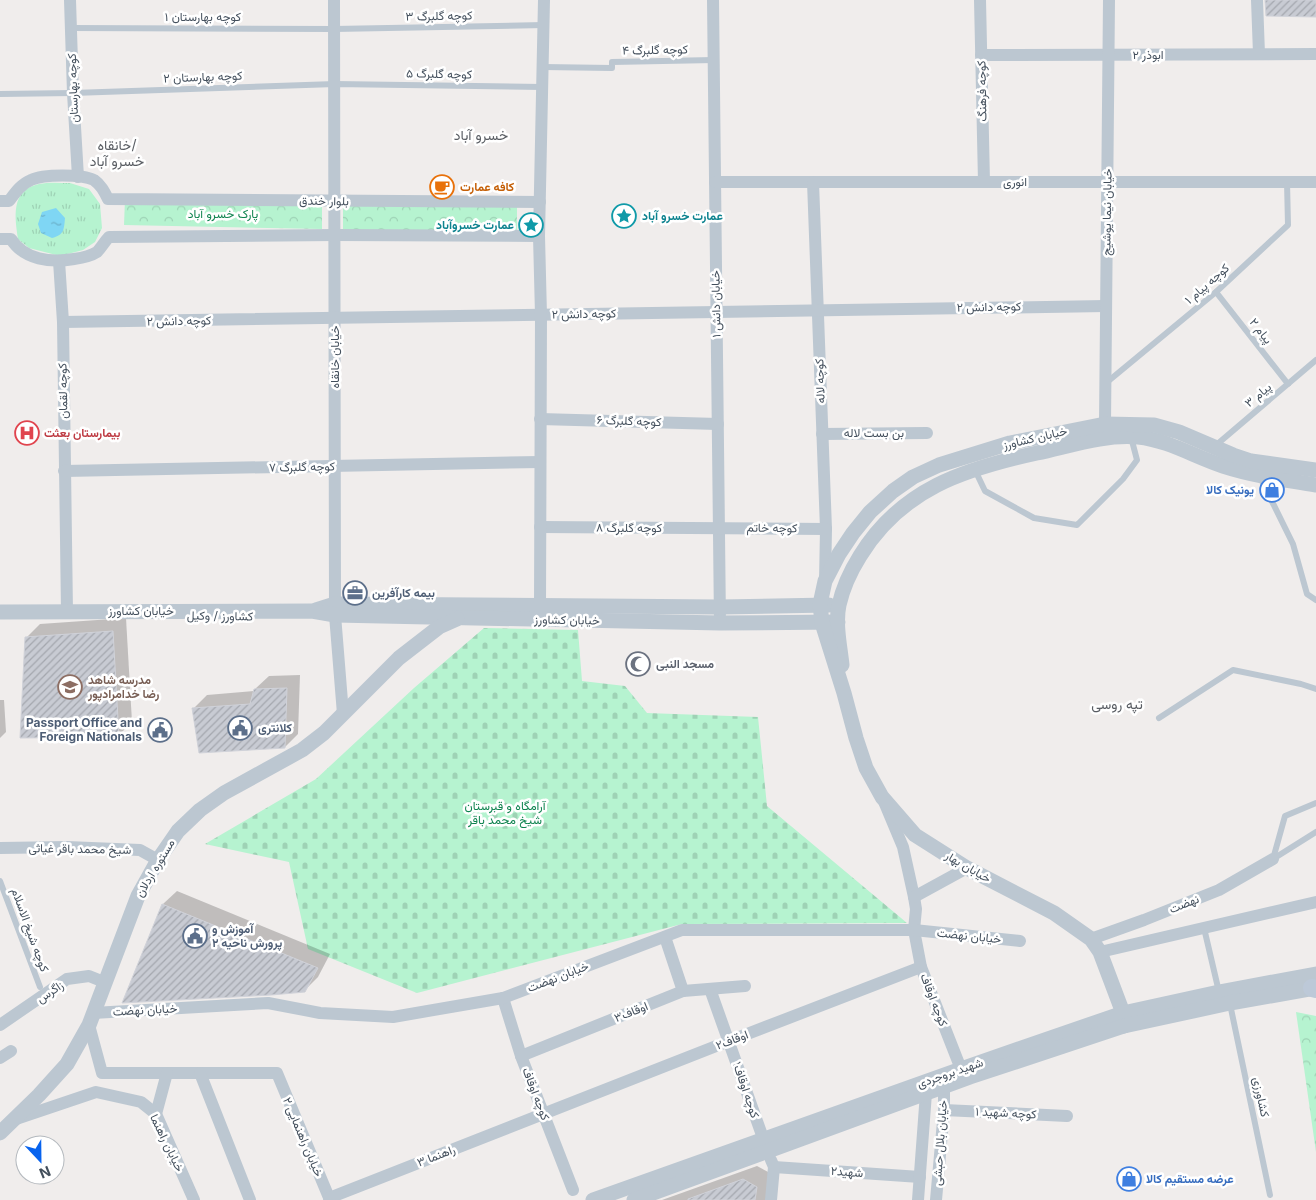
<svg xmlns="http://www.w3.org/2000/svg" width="1316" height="1200" viewBox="0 0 1316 1200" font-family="Inter,Vazirmatn,sans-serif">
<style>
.grass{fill:url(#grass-tufts)}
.forest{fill:url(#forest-crowns)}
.cemetery{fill:url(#cemetery-stones)}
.water{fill:url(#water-ripples)}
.shadow{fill:#0003}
.building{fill:url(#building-hatch);stroke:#d0d2d9}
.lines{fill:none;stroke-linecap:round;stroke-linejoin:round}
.service{stroke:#bcc7d1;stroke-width:6}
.minor{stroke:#bcc7d1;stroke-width:12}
.tertiary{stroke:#bcc7d1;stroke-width:15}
.secondary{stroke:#bdc9d8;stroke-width:18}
.labels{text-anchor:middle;stroke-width:5;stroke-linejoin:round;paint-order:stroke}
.street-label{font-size:12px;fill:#434f5c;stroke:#fff}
.food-label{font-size:12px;font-weight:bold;fill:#c56008;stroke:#fff;text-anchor:start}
.park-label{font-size:12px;fill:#0e834e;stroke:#fff}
.culture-label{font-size:12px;font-weight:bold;fill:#0d838f;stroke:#fff;text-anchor:start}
.health-label{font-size:12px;font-weight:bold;fill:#be3a42;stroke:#fff;text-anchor:start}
.shop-label{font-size:12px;font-weight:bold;fill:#366cbe;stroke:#fff;text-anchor:end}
.service-label{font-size:12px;font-weight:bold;fill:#4e5e75;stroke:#fff;text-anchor:start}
.worship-label{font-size:12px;font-weight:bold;fill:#5b616d;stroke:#fff;text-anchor:start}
.education-label{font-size:12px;font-weight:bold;fill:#785e54;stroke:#fff;text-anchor:start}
.neighbourhood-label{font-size:14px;fill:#595d63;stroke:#fff}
</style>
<defs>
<pattern id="grass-tufts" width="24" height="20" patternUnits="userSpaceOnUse" patternTransform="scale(1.25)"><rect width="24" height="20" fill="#b6f3d0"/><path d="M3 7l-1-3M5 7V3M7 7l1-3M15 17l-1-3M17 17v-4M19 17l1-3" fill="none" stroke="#9ed2b5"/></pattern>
<pattern id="forest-crowns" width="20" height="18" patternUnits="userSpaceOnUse" patternTransform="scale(1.25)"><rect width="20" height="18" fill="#b6f3d0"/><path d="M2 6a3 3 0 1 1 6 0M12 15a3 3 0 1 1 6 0" fill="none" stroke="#9ed2b5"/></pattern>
<pattern id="cemetery-stones" width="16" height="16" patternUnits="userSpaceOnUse" patternTransform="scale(1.25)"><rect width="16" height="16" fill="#b6f3d0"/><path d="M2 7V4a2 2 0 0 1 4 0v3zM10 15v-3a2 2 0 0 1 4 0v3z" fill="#9ed2b5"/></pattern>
<pattern id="water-ripples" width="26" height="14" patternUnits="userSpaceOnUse" patternTransform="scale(1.25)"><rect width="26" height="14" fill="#7fd6f4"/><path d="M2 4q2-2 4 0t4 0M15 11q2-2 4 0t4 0" fill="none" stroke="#6ab0c9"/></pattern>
<pattern id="building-hatch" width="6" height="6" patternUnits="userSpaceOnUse" patternTransform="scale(1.25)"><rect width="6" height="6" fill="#c8cbd3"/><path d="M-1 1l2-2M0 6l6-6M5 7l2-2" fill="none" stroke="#a4a7ae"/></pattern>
</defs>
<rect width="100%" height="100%" fill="#f0edec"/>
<!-- grass -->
<path class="grass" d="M 70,183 L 89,189 L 100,204 L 102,228 L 95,242 L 83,250 L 60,256 L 29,248 L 18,239 C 15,218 10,190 39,184 C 49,182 60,183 70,183 Z"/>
<!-- forest -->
<g class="forest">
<path d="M 125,199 L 322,204 L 322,229 L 124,225 Z"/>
<path d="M 343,204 L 517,207 L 517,233 L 343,230 Z"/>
<path d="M 1296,1012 L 1316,1016 L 1316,1152 Z"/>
</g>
<!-- cemetery -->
<path class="cemetery" d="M 484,628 L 578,630 L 582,681 L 625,686 L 647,713 L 758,717 L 767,806 L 907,923 L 682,924 L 417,993 L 308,949 L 289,862 L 205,844 L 316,779 L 414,688 Z"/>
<!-- water -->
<path class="water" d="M 56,208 L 65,218 C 64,230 64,235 52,238 L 41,233 L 38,224 L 42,212 Z"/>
<!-- shadow -->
<g class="shadow">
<path d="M 126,618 L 132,722 L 119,735 L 26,638 L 40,624 Z"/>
<path d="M 300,675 L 298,734 L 285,747 L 193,709 L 207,695 L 254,691 L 255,689 L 269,676 Z"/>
<path d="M 0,700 L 4,700 L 6,732 L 0,738 Z"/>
<path d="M 177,891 L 330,954 L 318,977 L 304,991 L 124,1002 L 163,904 Z"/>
<path d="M 757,1166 L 770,1173 L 767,1200 L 662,1200 Z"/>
</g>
<!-- building -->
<g class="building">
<path d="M 1265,0 L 1316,0 L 1316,17 L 1266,16 Z"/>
<path d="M 113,631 L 119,737 L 20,738 L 25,637 Z"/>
<path d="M 287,688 L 285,748 L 199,753 L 192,708 L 250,704 L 254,689 Z"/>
<path d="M 162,904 L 318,968 L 305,992 L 271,995 L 122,1003 Z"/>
<path d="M 743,1179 L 757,1187 L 755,1200 L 688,1200 L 688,1199 Z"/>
</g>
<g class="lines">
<!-- service -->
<g class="service">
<path d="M 71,28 L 334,29 L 544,25"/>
<path d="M 543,67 L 612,68 L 612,62 L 714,60"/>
<path d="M 0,94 L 73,93 L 335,84 L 542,87"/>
<path d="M 1216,292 L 1288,384"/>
<path d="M 1106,383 L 1216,292 L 1288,225 L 1287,182"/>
<path d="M 1215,446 L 1316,360"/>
<path d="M 975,470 L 985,491 L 1034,518 L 1077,525 L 1123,479 L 1137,460 L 1131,437"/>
<path d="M 1260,477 L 1293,544 L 1307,594 L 1316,600"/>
<path d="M 1159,718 L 1233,670 L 1301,684 L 1316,689"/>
<path d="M 1273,859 L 1285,816 L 1316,803"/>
<path d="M 1273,859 L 1316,832"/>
<path d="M 0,881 L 40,987"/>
<path d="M 1204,928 L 1219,992"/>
<path d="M 1230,1004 L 1270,1195"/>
</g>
<!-- minor -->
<g class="minor">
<path d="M 70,0 L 73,93 L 78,177"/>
<path d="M 334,0 L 335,615 L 343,714"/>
<path d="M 713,0 L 720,623"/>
<path d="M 980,0 L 984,182"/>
<path d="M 1257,0 L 1259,54"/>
<path d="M 981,55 L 1315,54"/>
<path d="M 715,182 L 1316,182"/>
<path d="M 813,182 L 826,529 L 825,581"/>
<path d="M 0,201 L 9,201 C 15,193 21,184 31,180 C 43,174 82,174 94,180 C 101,185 104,191 108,199 L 540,202"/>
<path d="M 0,239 L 11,239 C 24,260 51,263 74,259 C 81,258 91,256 97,252 C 101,248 105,241 109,237 L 335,235 L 539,236"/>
<path d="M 59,261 L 63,322 L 67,612"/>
<path d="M 63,322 L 1106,306"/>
<path d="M 540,419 L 718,424"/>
<path d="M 1106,432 L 1105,424 L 1109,0"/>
<path d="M 822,434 L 927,433"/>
<path d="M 64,471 L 540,462"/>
<path d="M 540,527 L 826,529"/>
<path d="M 540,606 L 541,315 L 539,236 L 544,0"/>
<path d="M 885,804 L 903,847 L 914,897 L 916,909 L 914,930 L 921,967 L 961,1069"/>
<path d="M 0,848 L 67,847 L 140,850 L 158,860"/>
<path d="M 914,897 L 967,868"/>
<path d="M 665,937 L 683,991"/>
<path d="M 1091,939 L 1144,920 L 1219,890 L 1273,859"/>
<path d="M 1100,952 L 1316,902"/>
<path d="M 710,989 L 763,1138"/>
<path d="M 503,998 L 521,1056 L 573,1190"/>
<path d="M 93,1013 L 268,1003 L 320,1013 L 393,1017 L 503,998 L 682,930 L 914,930 L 1020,941"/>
<path d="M 0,1025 L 67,979 L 89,976 L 104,982"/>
<path d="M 89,1025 L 102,1073 L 277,1073 L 330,1200"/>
<path d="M 521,1056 L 683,991 L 745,986"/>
<path d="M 0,1058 L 11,1051"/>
<path d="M 200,1073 L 250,1200"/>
<path d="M 944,1110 L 1067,1116"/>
<path d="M 156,1114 L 167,1073"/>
<path d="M 13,1120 L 96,1092 L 141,1102 L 156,1114 L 194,1200"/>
<path d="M 774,1167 L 920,1177"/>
<path d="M 329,1198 L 729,1041 L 921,967"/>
<path d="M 771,1200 L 774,1167 L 771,1160"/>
<path d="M 918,1200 L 926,1093"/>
<path d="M 936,1200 L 944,1110 L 944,1087"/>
</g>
<!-- tertiary -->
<g class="tertiary">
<path d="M 316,610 L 335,604 L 720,607 L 829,605"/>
<path d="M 0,612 L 312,611 L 335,615 L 720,623 L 838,622"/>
<path d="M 842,665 C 840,646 835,624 839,605 C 843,587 850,572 860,556 C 901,489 964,469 1037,453 C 1070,446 1104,434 1138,437 C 1168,440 1195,457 1223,466 C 1254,476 1285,480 1316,485"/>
<path d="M 1124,1026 L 1123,1013 L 1100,952 L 1091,939 L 1054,913 L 967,868 L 915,835 L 882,797 L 866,768 L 856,738 L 844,693 L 822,623 L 820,604 L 825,581 L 839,554 L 853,533 L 870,512 L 893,491 L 913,477 L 939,465 L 1010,443 L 1105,424 L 1154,425 L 1179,432 L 1233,455 L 1251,461 L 1316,470"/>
<path d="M 0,1133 L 39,1095 L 67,1064 L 89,1025 L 138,896 L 158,860 L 178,831 L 200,810 L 224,793 L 302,750 L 324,733 L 399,658 L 439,627 L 457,619"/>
<path d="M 593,1200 L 961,1069 L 1123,1013 L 1219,992 L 1316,974"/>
<path d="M 634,1200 L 970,1077 L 1124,1026 L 1230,1003 L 1316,988"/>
</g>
<!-- secondary -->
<path class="secondary" d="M 1312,988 L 1316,989"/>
</g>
<!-- icons -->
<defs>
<g id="cafe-ring" transform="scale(1.25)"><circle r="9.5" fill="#fff" stroke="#e8710a" stroke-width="1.5"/><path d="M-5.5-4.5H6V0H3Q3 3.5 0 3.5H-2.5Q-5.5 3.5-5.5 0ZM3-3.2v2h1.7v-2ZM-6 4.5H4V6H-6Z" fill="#e8710a"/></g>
<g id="sight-ring" transform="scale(1.25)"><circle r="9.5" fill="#fff" stroke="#0f9aa8" stroke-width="1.5"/><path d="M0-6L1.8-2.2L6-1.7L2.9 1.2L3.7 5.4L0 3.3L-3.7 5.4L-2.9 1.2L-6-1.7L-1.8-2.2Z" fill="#0f9aa8"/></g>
<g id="hospital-ring" transform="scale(1.25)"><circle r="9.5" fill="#fff" stroke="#e0444e" stroke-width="1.5"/><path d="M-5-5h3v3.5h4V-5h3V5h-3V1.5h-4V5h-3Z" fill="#e0444e"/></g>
<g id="shop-ring" transform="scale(1.25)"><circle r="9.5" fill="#fff" stroke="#3f7fe0" stroke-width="1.5"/><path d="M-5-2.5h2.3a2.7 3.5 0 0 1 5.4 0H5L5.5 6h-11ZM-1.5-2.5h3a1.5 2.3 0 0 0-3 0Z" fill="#3f7fe0"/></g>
<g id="office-ring" transform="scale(1.25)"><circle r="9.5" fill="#fff" stroke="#5c6f8a" stroke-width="1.5"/><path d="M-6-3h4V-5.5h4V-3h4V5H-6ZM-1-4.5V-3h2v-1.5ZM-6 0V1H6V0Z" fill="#5c6f8a"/></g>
<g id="mosque-ring" transform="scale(1.25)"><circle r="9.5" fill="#fff" stroke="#6b7280" stroke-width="1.5"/><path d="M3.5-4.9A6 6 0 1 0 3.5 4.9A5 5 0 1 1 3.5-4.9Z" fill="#6b7280"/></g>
<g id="school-ring" transform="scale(1.25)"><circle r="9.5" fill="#fff" stroke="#8d6e63" stroke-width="1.5"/><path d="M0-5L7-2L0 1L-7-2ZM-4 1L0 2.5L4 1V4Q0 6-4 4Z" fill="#8d6e63"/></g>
<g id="civic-ring" transform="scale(1.25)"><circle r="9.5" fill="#fff" stroke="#5c6f8a" stroke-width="1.5"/><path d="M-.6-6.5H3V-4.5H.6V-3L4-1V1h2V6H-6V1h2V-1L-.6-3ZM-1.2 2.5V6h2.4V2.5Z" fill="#5c6f8a"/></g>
</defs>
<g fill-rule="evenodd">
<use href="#cafe-ring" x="442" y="187"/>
<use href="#sight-ring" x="624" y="216"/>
<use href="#sight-ring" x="531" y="225"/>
<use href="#hospital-ring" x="27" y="433"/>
<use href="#shop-ring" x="1272" y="490"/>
<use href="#office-ring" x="355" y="593"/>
<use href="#mosque-ring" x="638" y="664"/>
<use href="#school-ring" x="70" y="687"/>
<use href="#civic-ring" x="240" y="728"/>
<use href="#civic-ring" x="160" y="730"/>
<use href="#civic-ring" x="195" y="936"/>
<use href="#shop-ring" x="1129" y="1179"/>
</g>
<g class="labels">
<!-- street labels -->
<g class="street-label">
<text transform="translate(439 16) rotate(-1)" y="4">کوچه گلبرگ ۳</text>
<text x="203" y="21">کوچه بهارستان ۱</text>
<text transform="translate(655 50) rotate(-1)" y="4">کوچه گلبرگ ۴</text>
<text x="1148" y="59">ابوذر ۲</text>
<text transform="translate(439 74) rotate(1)" y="4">کوچه گلبرگ ۵</text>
<text transform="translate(203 77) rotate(-2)" y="4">کوچه بهارستان ۲</text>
<text transform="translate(73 88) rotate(-92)" y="4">کوچه بهارستان</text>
<text transform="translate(982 91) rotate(-91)" y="4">کوچه فرهنگ</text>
<text x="1015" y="186">انوری</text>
<text transform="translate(324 201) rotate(1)" y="4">بلوار خندق</text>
<text transform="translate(1107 212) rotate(-89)" y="4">خیابان نیما یوشیج</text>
<text transform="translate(1207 284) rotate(-41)" y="4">کوچه پیام ۱</text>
<text transform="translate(716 304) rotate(-91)" y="4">خیابان دانش ۱</text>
<text transform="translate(989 307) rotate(-1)" y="4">کوچه دانش ۲</text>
<text transform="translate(584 314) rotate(-1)" y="4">کوچه دانش ۲</text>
<text transform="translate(179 321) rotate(-1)" y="4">کوچه دانش ۲</text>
<text transform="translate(1261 331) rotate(52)" y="4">پیام ۲</text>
<text transform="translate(335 357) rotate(-90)" y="4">خیابان خانقاه</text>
<text transform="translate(820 381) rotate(-92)" y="4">کوچه لاله</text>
<text transform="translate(63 391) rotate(-91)" y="4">کوچه لقمان</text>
<text transform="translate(1258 395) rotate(-40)" y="4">پیام ۳</text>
<text transform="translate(629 421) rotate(2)" y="4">کوچه گلبرگ ۶</text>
<text x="874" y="437">بن بست لاله</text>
<text transform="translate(1035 438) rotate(-13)" y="4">خیابان کشاورز</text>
<text transform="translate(302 467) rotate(-1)" y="4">کوچه گلبرگ ۷</text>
<text x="629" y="532">کوچه گلبرگ ۸</text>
<text transform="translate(772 528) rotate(1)" y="4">کوچه خاتم</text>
<text x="141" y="615">خیابان کشاورز</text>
<text transform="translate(220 616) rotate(1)" y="4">کشاورز / وکیل</text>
<text transform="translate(567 620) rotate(1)" y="4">خیابان کشاورز</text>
<text transform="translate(80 849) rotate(1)" y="4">شیخ محمد باقر غیاثی</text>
<text transform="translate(968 867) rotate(30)" y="4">خیابان بهار</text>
<text transform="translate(155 868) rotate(-59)" y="4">مستوره اردلان</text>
<text transform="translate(1184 904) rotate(-22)" y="4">نهضت</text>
<text transform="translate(30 930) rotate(70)" y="4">کوچه شیخ الاسلام</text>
<text transform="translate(969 936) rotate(6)" y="4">خیابان نهضت</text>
<text transform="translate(558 977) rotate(-21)" y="4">خیابان نهضت</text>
<text transform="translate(50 992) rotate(-34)" y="4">زاگرس</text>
<text transform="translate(934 1000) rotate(69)" y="4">کوچه اوقاف</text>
<text transform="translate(145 1010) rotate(-3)" y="4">خیابان نهضت</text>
<text transform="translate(631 1012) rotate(-22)" y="4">اوقاف۳</text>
<text transform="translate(732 1040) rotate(-21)" y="4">اوقاف۲</text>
<text transform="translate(950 1073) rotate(-19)" y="4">شهید بروجردی</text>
<text transform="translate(746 1090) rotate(71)" y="4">کوچه اوقاف۱</text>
<text transform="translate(536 1094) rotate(69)" y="4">کوچه اوقاف</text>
<text transform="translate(1261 1097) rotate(78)" y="4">کشاورزی</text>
<text transform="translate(1006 1113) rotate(3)" y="4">کوچه شهید ۱</text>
<text transform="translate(303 1137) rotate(67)" y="4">خیابان راهنمایی ۲</text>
<text transform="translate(167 1143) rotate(64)" y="4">خیابان راهنما</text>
<text transform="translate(940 1143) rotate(-86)" y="4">خیابان بلال حبشی</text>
<text transform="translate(436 1156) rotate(-21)" y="4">راهنما ۳</text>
<text transform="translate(847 1172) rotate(4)" y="4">شهید۲</text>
</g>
<!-- food labels -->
<g class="food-label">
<text x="460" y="191">کافه عمارت</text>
</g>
<!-- park labels -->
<g class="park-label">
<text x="223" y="218">پارک خسرو آباد</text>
<text x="505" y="810">آرامگاه و قبرستان<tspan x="505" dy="14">شیخ محمد باقر</tspan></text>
</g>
<!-- culture labels -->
<g class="culture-label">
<text x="642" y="220">عمارت خسرو آباد</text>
<text x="514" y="229" text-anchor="end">عمارت خسروآباد</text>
</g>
<!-- health labels -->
<g class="health-label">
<text x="44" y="437">بیمارستان بعثت</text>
</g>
<!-- shop labels -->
<g class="shop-label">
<text x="1254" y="494">یونیک کالا</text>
<text x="1146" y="1183" text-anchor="start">عرضه مستقیم کالا</text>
</g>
<!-- service labels -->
<g class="service-label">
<text x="372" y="597">بیمه کارآفرین</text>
<text x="142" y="727" text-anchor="end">Passport Office and<tspan x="142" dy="14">Foreign Nationals</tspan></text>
<text x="258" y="732">کلانتری</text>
<text x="212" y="933">آموزش و<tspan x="212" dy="14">پرورش ناحیه ۲</tspan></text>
</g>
<!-- worship labels -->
<g class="worship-label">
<text x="656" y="668">مسجد النبی</text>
</g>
<!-- education labels -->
<g class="education-label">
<text x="88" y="684">مدرسه شاهد<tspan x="88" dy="14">رضا خدامرادپور</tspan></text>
</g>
<!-- neighbourhood labels -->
<g class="neighbourhood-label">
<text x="481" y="140">خسرو آباد</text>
<text x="117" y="150">خانقاه/<tspan x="117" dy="16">خسرو آباد</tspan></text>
<text x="1117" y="709">تپه روسی</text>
</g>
</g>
<!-- north arrow -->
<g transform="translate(40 1160) rotate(158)"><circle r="24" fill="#ffffff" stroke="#b4b9be"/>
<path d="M0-4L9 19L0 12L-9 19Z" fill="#0863ee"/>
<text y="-8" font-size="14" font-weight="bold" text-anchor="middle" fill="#434f5c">N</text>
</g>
</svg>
